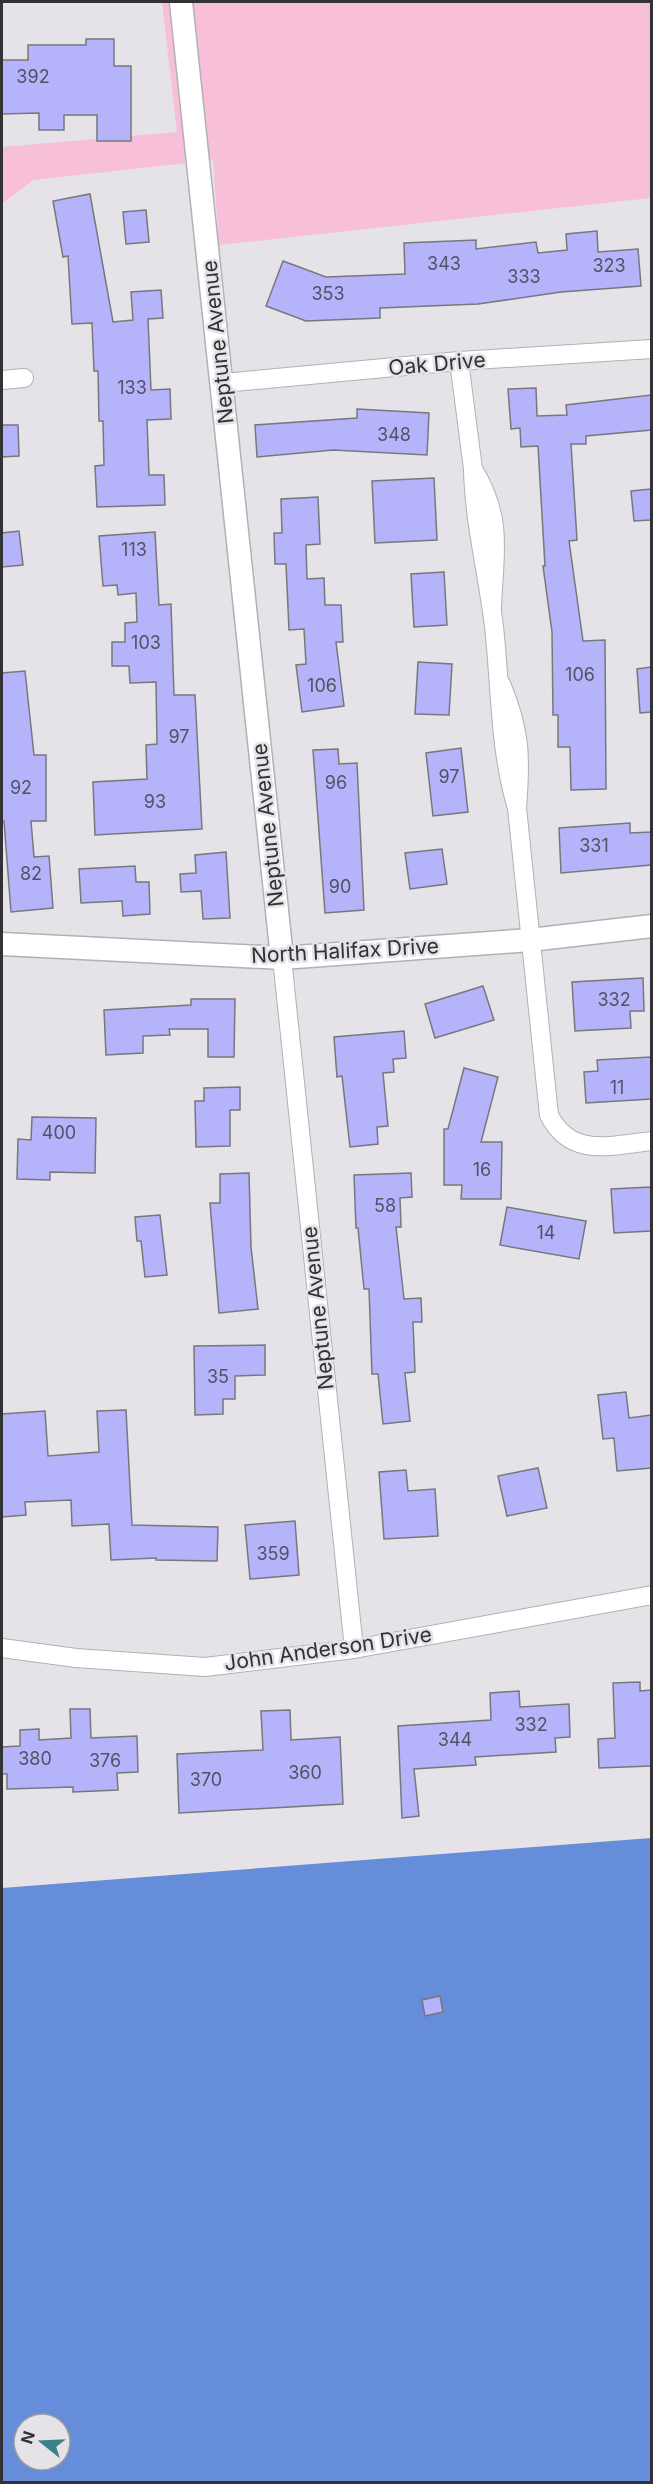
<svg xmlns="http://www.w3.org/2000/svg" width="653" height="2484" viewBox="0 0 653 2484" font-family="Inter,sans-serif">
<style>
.green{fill:#f7c0d8}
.water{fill:#668dd9;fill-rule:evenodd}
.building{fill:#b5b4fa;stroke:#77777d;stroke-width:1.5}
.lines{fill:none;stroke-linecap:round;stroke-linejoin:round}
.minor-casing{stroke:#b2b0b5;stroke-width:20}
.tertiary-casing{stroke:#b2b0b5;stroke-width:25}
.minor{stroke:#fff;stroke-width:18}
.tertiary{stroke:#fff;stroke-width:22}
.labels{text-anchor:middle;stroke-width:5;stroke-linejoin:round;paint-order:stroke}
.number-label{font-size:18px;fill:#535265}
.street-label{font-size:21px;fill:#323133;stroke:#e5e2e8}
</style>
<rect width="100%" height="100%" fill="#e5e2e8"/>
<!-- green -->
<path class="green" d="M 162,2 L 651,2 L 651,198 L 219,245 L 213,160 L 33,180 L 2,204 L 2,147 L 177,132 Z"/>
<!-- water -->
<path class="water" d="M 651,1838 L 651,2482 L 2,2482 L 2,1888 ZM 24,2424 L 60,2424 L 60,2460 L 24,2460 Z"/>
<!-- building -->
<g class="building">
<path d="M 86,39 L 114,39 L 114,66 L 131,66 L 131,141 L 97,141 L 97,115 L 64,115 L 64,130 L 39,130 L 39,113 L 2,114 L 2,60 L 28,60 L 28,45 L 86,45 Z"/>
<path d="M 90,194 L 113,322 L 133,320 L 131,292 L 161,290 L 163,318 L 148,319 L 151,390 L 170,389 L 171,419 L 147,420 L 149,475 L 164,475 L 165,505 L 97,507 L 95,466 L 104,465 L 103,421 L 99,421 L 98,371 L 94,371 L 92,323 L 72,324 L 68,256 L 63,257 L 53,201 Z"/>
<path d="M 146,210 L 149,242 L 126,244 L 123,212 Z"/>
<path d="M 597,231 L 598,252 L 638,249 L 641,286 L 561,292 L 478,304 L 380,308 L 380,318 L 306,321 L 266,306 L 283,261 L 326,277 L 405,274 L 404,243 L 476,240 L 476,249 L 536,242 L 538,253 L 567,250 L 566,234 Z"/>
<path d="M 536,388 L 537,416 L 567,415 L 566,405 L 651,395 L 651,430 L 586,436 L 586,444 L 571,444 L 577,540 L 569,541 L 583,641 L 605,640 L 606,789 L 571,790 L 570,747 L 558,747 L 558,715 L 553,715 L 552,632 L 543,566 L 545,566 L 538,446 L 521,447 L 520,428 L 511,429 L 508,389 Z"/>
<path d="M 357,409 L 429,413 L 427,455 L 333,450 L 257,457 L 255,425 L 357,418 Z"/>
<path d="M 2,425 L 18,425 L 19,456 L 2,457 Z"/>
<path d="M 434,478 L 437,540 L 375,543 L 372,481 Z"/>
<path d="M 651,489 L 651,520 L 634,521 L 631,491 Z"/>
<path d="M 318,497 L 320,544 L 306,545 L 307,579 L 324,578 L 325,605 L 341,605 L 343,642 L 336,642 L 344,706 L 302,712 L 296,665 L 306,664 L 304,629 L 289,630 L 286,564 L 275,564 L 274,533 L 282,533 L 281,499 Z"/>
<path d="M 19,531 L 23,565 L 2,567 L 2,533 Z"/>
<path d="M 155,532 L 159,605 L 171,604 L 174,695 L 195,695 L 202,829 L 95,835 L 93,782 L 147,779 L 146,745 L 157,744 L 156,682 L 130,683 L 129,666 L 112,666 L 112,642 L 125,642 L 125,623 L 137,622 L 136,593 L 118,595 L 117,585 L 103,586 L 99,536 Z"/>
<path d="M 444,572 L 447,625 L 414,627 L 411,574 Z"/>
<path d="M 418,662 L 452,664 L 449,715 L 415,714 Z"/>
<path d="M 651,667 L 651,712 L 640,713 L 637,669 Z"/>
<path d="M 25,671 L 34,755 L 46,755 L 46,821 L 31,821 L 34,857 L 49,856 L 53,908 L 11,912 L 4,821 L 2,821 L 2,673 Z"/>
<path d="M 461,748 L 468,812 L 433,816 L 426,753 Z"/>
<path d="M 338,749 L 339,764 L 357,763 L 364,910 L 325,913 L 313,750 Z"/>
<path d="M 630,823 L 630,833 L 651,832 L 651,865 L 561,873 L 559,828 Z"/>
<path d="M 442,849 L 447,884 L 410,889 L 405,853 Z"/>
<path d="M 226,852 L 230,918 L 203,919 L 201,891 L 181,892 L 180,874 L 196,873 L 195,855 Z"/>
<path d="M 135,866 L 136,882 L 149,882 L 150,914 L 123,916 L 122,901 L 81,903 L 79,869 Z"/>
<path d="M 643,978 L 644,1011 L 630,1011 L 631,1028 L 575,1031 L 572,982 Z"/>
<path d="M 483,986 L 494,1020 L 435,1038 L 425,1004 Z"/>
<path d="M 191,999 L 235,999 L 234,1057 L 208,1057 L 208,1029 L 169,1029 L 170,1035 L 143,1036 L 143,1053 L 106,1055 L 104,1010 L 191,1005 Z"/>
<path d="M 404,1031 L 406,1058 L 393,1059 L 394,1072 L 383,1073 L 388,1126 L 377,1127 L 378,1144 L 350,1147 L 342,1076 L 337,1077 L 334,1037 Z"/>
<path d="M 651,1057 L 651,1099 L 586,1103 L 584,1072 L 598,1071 L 597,1060 Z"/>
<path d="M 464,1068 L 498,1077 L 481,1142 L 502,1142 L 501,1199 L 461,1199 L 462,1185 L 444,1185 L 444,1129 L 448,1129 Z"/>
<path d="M 240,1087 L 240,1110 L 230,1110 L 230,1146 L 196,1147 L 195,1101 L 204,1101 L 204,1088 Z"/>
<path d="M 32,1117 L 96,1118 L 95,1173 L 50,1172 L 50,1180 L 17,1179 L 18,1139 L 31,1140 Z"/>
<path d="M 249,1173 L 251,1247 L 258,1309 L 219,1313 L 210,1203 L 220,1203 L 220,1174 Z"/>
<path d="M 411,1173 L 412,1197 L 400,1198 L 401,1227 L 396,1227 L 404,1299 L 421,1298 L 422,1322 L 413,1322 L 415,1372 L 405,1373 L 410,1421 L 383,1424 L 378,1374 L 372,1374 L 369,1289 L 364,1289 L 358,1228 L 356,1228 L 354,1175 Z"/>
<path d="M 651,1187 L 651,1231 L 614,1233 L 611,1189 Z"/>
<path d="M 507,1207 L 586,1221 L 579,1259 L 500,1245 Z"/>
<path d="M 160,1215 L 167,1275 L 145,1277 L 141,1241 L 137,1241 L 135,1217 Z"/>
<path d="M 265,1345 L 265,1375 L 235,1376 L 235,1399 L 223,1399 L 223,1414 L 195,1415 L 194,1346 Z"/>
<path d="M 626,1392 L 629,1418 L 651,1415 L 651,1468 L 617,1471 L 614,1438 L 603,1439 L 598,1395 Z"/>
<path d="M 126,1410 L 132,1525 L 218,1527 L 217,1561 L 156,1560 L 156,1558 L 111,1560 L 109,1524 L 72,1526 L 71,1500 L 25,1502 L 26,1515 L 2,1517 L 2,1414 L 45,1411 L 48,1456 L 99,1452 L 97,1411 Z"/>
<path d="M 538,1468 L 547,1508 L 507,1516 L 498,1476 Z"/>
<path d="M 406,1470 L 408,1491 L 435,1489 L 438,1536 L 384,1539 L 379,1472 Z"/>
<path d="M 295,1521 L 299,1575 L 250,1579 L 245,1525 Z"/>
<path d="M 640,1682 L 640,1691 L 651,1690 L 651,1766 L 599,1768 L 598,1739 L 615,1738 L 613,1683 Z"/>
<path d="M 519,1691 L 520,1707 L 569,1704 L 570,1737 L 555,1738 L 556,1752 L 475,1757 L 476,1765 L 414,1769 L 419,1816 L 402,1818 L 398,1726 L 491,1720 L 490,1693 Z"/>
<path d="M 70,1709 L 90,1709 L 91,1738 L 137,1736 L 138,1772 L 117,1773 L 118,1790 L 73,1792 L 73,1787 L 7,1789 L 7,1774 L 2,1774 L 2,1747 L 20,1746 L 20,1730 L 39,1729 L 39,1740 L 71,1738 Z"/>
<path d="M 290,1710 L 291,1740 L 340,1737 L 343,1804 L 179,1813 L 177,1754 L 263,1750 L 261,1711 Z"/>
<path d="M 440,1996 L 443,2012 L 425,2016 L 422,2000 Z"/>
</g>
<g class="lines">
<!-- minor casing -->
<g class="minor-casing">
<g id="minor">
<path d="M 459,361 L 473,469"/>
<path d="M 2,380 L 24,378"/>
<path d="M 223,383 L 459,361 L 652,349"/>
<path d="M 492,608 C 494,552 504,520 473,469 C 474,522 488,575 494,627 C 501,689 499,749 517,808 C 521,758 521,731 501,684"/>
<path d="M 517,808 L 549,1115 C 571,1159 612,1145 652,1141"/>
<path d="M 282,958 L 354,1649"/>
<path d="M 2,1648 L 76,1658 L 205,1667 L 354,1649 L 652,1595"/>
</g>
</g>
<!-- tertiary casing -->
<g class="tertiary-casing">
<g id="tertiary">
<path d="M 181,2 L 282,958"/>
<path d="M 2,944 L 282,958 L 530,940 L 652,926"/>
</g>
</g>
<!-- minor -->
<use href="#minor" class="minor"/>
<!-- tertiary -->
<use href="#tertiary" class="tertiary"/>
</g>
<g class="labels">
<!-- number labels -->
<g class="number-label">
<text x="33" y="83">392</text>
<text x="444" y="270">343</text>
<text x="609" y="272">323</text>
<text x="524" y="283">333</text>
<text x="328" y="300">353</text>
<text x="132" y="394">133</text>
<text x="394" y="441">348</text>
<text x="134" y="556">113</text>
<text x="146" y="649">103</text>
<text x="580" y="681">106</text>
<text x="322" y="692">106</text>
<text x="179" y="743">97</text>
<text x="449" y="783">97</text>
<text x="336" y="789">96</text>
<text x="21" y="794">92</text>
<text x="155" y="808">93</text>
<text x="594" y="852">331</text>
<text x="31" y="880">82</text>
<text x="340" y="893">90</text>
<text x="614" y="1006">332</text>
<text x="617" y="1094">11</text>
<text x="59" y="1139">400</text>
<text x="482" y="1176">16</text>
<text x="385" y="1212">58</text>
<text x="546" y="1239">14</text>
<text x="218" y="1383">35</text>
<text x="273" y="1560">359</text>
<text x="531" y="1731">332</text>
<text x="455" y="1746">344</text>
<text x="35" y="1765">380</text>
<text x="105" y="1767">376</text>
<text x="305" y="1779">360</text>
<text x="206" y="1786">370</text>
</g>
<!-- street labels -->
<g class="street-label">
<text transform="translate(218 342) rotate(-96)" y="7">Neptune Avenue</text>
<text transform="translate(437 364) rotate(-5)" y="7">Oak Drive</text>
<text transform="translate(268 825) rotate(-96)" y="7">Neptune Avenue</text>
<text transform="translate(345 951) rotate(-3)" y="7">North Halifax Drive</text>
<text transform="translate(318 1308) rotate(-96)" y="7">Neptune Avenue</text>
<text transform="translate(328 1649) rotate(-8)" y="7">John Anderson Drive</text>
</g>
</g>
<!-- border -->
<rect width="653" height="2484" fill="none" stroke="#323133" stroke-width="6"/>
<!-- north arrow -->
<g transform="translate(42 2442) rotate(288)"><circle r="28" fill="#e5e2e8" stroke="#9d9ba0" stroke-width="1.5"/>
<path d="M0-4.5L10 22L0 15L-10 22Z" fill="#3a8284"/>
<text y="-9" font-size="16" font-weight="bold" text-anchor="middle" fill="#323133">N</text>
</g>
</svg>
